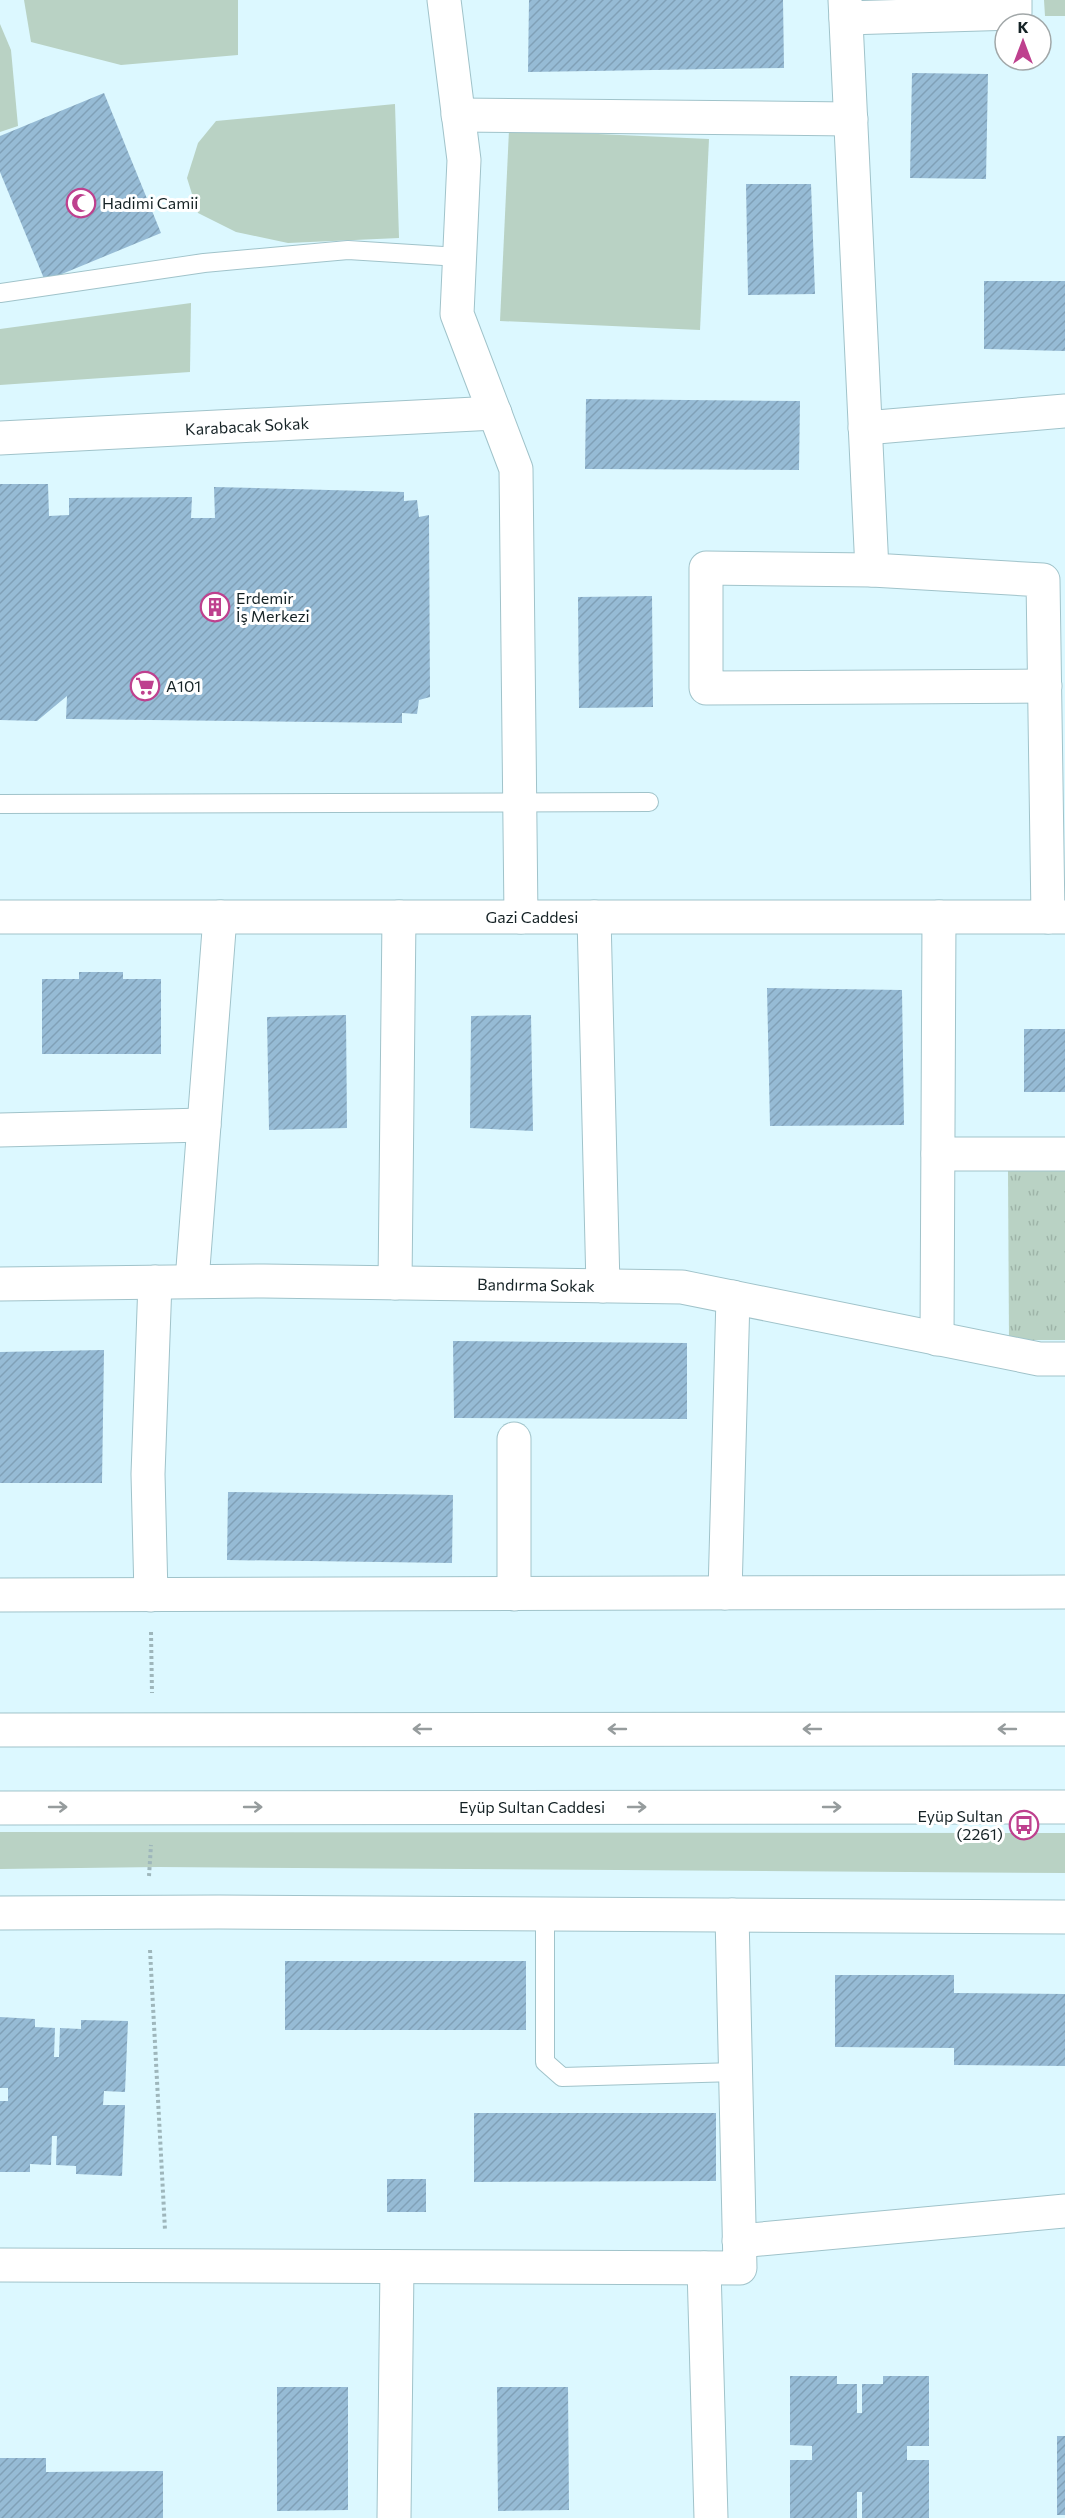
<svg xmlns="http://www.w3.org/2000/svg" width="1065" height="2518" viewBox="0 0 1065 2518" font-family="Commissioner,sans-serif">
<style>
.grass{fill:#b9d2c4}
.park{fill:url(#park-tufts)}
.building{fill:url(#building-hatch)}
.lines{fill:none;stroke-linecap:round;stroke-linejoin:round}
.service-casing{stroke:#a0c3ca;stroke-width:20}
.minor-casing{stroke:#a0c3ca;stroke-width:35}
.tertiary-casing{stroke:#a0c3ca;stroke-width:35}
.secondary-casing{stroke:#a0c3ca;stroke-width:35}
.path{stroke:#9eb6bb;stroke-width:4;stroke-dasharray:3 3;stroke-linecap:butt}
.service{stroke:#fff;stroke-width:18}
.minor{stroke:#fff;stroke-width:33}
.tertiary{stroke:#fff;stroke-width:33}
.secondary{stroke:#fff;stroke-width:33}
.oneway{stroke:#969c9d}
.labels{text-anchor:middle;stroke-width:6;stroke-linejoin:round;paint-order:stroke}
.poi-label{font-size:16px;fill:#152225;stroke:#fff;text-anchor:start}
.street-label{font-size:16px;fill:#152225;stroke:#fff}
</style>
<defs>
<pattern id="park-tufts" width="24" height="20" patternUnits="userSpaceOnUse" patternTransform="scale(1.5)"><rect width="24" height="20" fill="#b9d2c4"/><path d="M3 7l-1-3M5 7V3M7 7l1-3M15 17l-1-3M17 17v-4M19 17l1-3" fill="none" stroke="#9eb4a8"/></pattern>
<pattern id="building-hatch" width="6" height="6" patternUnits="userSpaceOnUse" patternTransform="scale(1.5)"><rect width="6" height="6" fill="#96bbd5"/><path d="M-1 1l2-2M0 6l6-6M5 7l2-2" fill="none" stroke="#80a0b7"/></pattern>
</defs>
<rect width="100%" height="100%" fill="#dcf8ff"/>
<!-- grass -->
<g class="grass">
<path d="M 24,0 L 238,0 L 238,55 L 121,65 L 31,42 Z"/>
<path d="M 1044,0 L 1065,0 L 1065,16 L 1045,16 Z"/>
<path d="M 0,24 L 11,50 L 18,126 L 0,132 Z"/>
<path d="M 395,104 L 399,238 L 288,243 L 236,232 L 198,213 L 187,178 L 198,143 L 216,121 Z"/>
<path d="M 509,130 L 709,139 L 700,330 L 500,321 Z"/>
<path d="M 191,303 L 190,372 L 0,385 L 0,329 Z"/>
<path d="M 0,1832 L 1065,1833 L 1065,1873 L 159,1867 L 0,1869 Z"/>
</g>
<!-- park -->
<path class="park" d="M 1008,1170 L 1065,1170 L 1065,1340 L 1009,1340 Z"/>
<!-- building -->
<g class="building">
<path d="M 529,0 L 783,0 L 784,68 L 528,72 Z"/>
<path d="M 912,73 L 988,74 L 986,179 L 910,178 Z"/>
<path d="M 104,93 L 161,233 L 45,281 L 0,172 L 0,136 Z"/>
<path d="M 746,184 L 811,184 L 815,294 L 748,295 Z"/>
<path d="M 984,281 L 1065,281 L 1065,351 L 984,349 Z"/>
<path d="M 586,399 L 800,401 L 799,470 L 585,469 Z"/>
<path d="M 0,484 L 48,484 L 49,516 L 69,515 L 69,498 L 192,497 L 191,518 L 215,518 L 214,487 L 404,492 L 404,501 L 417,500 L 419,517 L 429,515 L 430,697 L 419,700 L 417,714 L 402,713 L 402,723 L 66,719 L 67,696 L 37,721 L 0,720 Z"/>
<path d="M 652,596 L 653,707 L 579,708 L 578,597 Z"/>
<path d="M 79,972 L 123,972 L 123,979 L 161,979 L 161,1054 L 42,1054 L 42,979 L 79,979 Z"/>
<path d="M 767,988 L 902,990 L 904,1125 L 770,1126 Z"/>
<path d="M 346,1015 L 347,1128 L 269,1130 L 267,1017 Z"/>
<path d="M 531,1015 L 533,1131 L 470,1128 L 471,1016 Z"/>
<rect x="1024" y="1029" width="41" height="63"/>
<path d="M 453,1341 L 687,1343 L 687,1419 L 454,1418 Z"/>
<path d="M 104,1350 L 102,1483 L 0,1483 L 0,1352 Z"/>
<path d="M 228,1492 L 453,1495 L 452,1563 L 227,1560 Z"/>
<rect x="285" y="1961" width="241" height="69"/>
<path d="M 835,1975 L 954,1975 L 954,1993 L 1065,1994 L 1065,2066 L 954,2065 L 954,2048 L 835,2047 Z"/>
<path d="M 0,2017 L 35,2019 L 35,2027 L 55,2028 L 54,2057 L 59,2057 L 60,2028 L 81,2029 L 81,2020 L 128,2021 L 125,2092 L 104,2091 L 103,2105 L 125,2105 L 122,2176 L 76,2174 L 76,2166 L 56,2165 L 57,2136 L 52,2136 L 51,2165 L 30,2164 L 30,2172 L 0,2172 L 0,2101 L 8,2101 L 8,2088 L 0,2088 Z"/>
<path d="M 474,2113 L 716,2113 L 716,2181 L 474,2182 Z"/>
<rect x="387" y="2179" width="39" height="33"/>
<path d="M 790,2376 L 837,2376 L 837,2384 L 857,2384 L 857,2413 L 862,2413 L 862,2384 L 883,2384 L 883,2376 L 929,2376 L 929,2446 L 907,2446 L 907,2460 L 929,2460 L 929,2518 L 862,2518 L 862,2492 L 857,2492 L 857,2518 L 790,2518 L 790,2460 L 812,2460 L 812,2446 L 790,2445 Z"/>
<path d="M 277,2387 L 348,2387 L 348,2510 L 277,2511 Z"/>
<path d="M 497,2387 L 568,2387 L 569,2510 L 498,2511 Z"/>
<rect x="1057" y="2436" width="8" height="79"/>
<path d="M 0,2458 L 46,2458 L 46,2472 L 163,2471 L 163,2518 L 0,2518 Z"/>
</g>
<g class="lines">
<!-- service casing -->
<g class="service-casing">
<g id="service">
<path d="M 0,293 L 204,263 L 348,250 L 459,257"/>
<path d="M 0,804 L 649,802"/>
<path d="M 545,1914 L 545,2062 L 562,2077 L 736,2072"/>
</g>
</g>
<!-- minor casing -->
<g class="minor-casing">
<g id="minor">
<path d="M 444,0 L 464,160 L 457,314 L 516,469 L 521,917"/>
<path d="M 845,0 L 872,570 L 1043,580 L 1048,917"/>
<path d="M 846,18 L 1015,13 L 1015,0"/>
<path d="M 458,115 L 851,119"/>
<path d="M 865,428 L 1065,411"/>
<path d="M 0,438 L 495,413"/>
<path d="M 872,570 L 706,568 L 706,688 L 1045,686"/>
<path d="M 594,917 L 603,1286"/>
<path d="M 0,1130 L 204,1125"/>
<path d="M 938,1154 L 1065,1154"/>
<path d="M 192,1281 L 220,917"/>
<path d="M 395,1283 L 399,917"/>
<path d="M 0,1284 L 264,1281 L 682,1287 L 1039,1359 L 1065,1359"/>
<path d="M 937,1339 L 939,917"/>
<path d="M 514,1439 L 514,1594"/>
<path d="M 725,1593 L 733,1297"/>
<path d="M 0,1595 L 1065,1592"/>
<path d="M 151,1595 L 148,1474 L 155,1282"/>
<path d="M 739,2241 L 1065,2211"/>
<path d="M 0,2265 L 740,2268 L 732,1915"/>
<path d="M 704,2268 L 711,2518"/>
<path d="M 394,2518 L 397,2267"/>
</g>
</g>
<!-- tertiary casing -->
<g class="tertiary-casing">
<g id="tertiary">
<path d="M 0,917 L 1065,917"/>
<path d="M 0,1913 L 219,1912 L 1065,1917"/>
</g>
</g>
<!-- secondary casing -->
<g class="secondary-casing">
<g id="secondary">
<path d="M 0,1730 L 1065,1729"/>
<path d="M 0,1808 L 1065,1807"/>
</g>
</g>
<!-- path -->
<g class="path">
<path d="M 151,1632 L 152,1693"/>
<path d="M 149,1876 L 151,1845"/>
<path d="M 150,1950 L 165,2230"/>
</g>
<!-- service -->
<use href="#service" class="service"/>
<!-- minor -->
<use href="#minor" class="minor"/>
<!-- tertiary -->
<use href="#tertiary" class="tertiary"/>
<!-- secondary -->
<use href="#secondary" class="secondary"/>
</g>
<!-- one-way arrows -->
<defs><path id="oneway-shaft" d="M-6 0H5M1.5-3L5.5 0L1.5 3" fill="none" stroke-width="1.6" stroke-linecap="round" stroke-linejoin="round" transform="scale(1.5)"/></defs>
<g class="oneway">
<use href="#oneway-shaft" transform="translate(422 1729) rotate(180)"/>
<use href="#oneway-shaft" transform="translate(617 1729) rotate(180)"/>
<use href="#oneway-shaft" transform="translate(812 1729) rotate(180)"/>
<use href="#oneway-shaft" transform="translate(1007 1729) rotate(180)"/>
<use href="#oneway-shaft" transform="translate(58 1807)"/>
<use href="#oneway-shaft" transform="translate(253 1807)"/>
<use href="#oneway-shaft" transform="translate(637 1807)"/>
<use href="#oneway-shaft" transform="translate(832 1807)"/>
</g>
<!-- icons -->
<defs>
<g id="mosque-ring" transform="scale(1.5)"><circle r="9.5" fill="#fff" stroke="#be408e" stroke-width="1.5"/><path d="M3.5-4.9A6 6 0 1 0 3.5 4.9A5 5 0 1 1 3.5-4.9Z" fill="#be408e"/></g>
<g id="building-ring" transform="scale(1.5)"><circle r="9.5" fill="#fff" stroke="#be408e" stroke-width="1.5"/><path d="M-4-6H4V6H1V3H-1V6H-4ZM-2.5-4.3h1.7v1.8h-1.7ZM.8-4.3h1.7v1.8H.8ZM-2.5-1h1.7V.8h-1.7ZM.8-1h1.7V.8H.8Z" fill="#be408e"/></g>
<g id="supermarket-ring" transform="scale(1.5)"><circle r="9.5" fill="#fff" stroke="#be408e" stroke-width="1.5"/><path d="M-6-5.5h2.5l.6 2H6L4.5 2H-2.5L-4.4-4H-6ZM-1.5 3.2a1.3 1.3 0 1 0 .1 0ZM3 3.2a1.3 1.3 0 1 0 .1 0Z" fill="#be408e"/></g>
<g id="bus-ring" transform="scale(1.5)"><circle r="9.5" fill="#fff" stroke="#be408e" stroke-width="1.5"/><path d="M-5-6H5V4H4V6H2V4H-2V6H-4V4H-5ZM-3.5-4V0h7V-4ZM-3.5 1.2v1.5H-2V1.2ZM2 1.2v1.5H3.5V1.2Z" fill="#be408e"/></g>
</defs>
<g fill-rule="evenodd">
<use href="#mosque-ring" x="81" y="203"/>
<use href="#building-ring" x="215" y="607"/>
<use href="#supermarket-ring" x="145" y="686"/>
<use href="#bus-ring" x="1024" y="1825"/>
</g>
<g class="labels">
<!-- poi labels -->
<g class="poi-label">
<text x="102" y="209">Hadimi Camii</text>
<text x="236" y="604">Erdemir<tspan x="236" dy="18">İş Merkezi</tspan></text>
<text x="166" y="692">A101</text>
<text x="1003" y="1822" text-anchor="end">Eyüp Sultan<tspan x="1003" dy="18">(2261)</tspan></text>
</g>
<!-- street labels -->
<g class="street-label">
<text transform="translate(247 426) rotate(-3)" y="6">Karabacak Sokak</text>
<text x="532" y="923">Gazi Caddesi</text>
<text transform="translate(536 1285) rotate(1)" y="6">Bandırma Sokak</text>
<text x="532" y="1813">Eyüp Sultan Caddesi</text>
</g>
</g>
<!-- north arrow -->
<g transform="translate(1023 42)"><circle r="28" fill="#ffffff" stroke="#a1a7a8" stroke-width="1.5"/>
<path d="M0-4.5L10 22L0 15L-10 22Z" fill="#be408e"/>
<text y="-9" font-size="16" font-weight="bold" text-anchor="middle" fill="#152225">K</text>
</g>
</svg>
